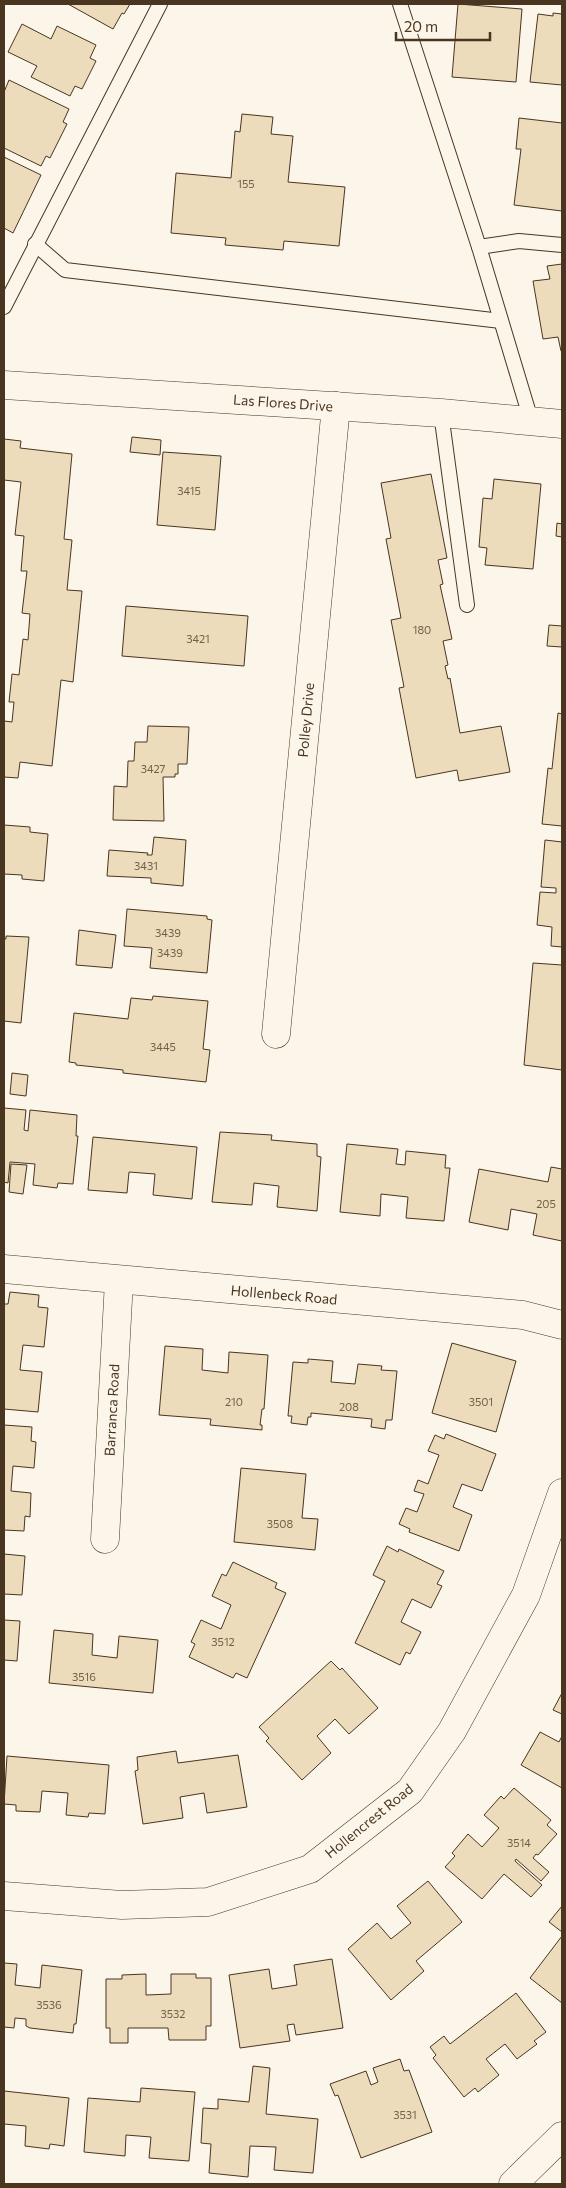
<svg xmlns="http://www.w3.org/2000/svg" width="566" height="2188" viewBox="0 0 566 2188" font-family="Commissioner,sans-serif">
<style>
.building{fill:#ecdcbc;stroke:#4a3520}
.lines{fill:none;stroke-linecap:round;stroke-linejoin:round}
.service-casing{stroke:#4a3520;stroke-width:16}
.minor-casing{stroke:#4a3520;stroke-width:29}
.tertiary-casing{stroke:#4a3520;stroke-width:29}
.service{stroke:#fbf6e9;stroke-width:14}
.minor{stroke:#fbf6e9;stroke-width:28}
.tertiary{stroke:#fbf6e9;stroke-width:28}
.labels{text-anchor:middle;stroke-width:4;stroke-linejoin:round;paint-order:stroke}
.number-label{font-size:11px;fill:#725f47}
.street-label{font-size:14px;fill:#4a3520;stroke:#fbf6e9}
</style>
<rect width="100%" height="100%" fill="#fbf6e9"/>
<!-- building -->
<g class="building">
<path d="M 68,4 L 130,4 L 124,14 L 122,13 L 113,29 Z"/>
<path d="M 458,4 L 522,9 L 516,82 L 452,77 Z"/>
<path d="M 553,13 L 562,14 L 562,85 L 530,82 L 538,14 L 553,16 Z"/>
<path d="M 22,24 L 51,39 L 57,26 L 96,45 L 90,58 L 96,61 L 82,89 L 75,86 L 70,96 L 31,77 L 37,66 L 8,52 Z"/>
<path d="M 9,80 L 69,109 L 63,122 L 67,124 L 50,158 L 46,156 L 41,166 L 4,148 L 4,92 Z"/>
<path d="M 242,114 L 273,117 L 271,134 L 293,136 L 288,182 L 345,187 L 339,246 L 284,241 L 283,250 L 225,245 L 226,238 L 171,233 L 176,173 L 231,178 L 235,131 L 240,132 Z"/>
<path d="M 519,118 L 562,123 L 562,211 L 514,205 L 521,149 L 516,149 Z"/>
<path d="M 4,157 L 41,175 L 13,233 L 4,228 Z"/>
<path d="M 562,264 L 562,351 L 561,351 L 558,337 L 543,339 L 533,281 L 550,279 L 547,266 Z"/>
<path d="M 132,437 L 161,440 L 160,455 L 130,452 Z"/>
<path d="M 4,439 L 21,441 L 20,448 L 72,454 L 64,539 L 72,540 L 67,590 L 82,591 L 73,682 L 61,680 L 52,766 L 20,762 L 18,778 L 4,777 L 4,721 L 12,722 L 14,702 L 9,702 L 12,674 L 19,675 L 23,639 L 28,640 L 30,614 L 22,613 L 27,571 L 21,571 L 24,536 L 15,535 L 21,482 L 4,480 Z"/>
<path d="M 163,452 L 221,456 L 215,530 L 157,525 Z"/>
<path d="M 431,474 L 447,558 L 438,560 L 443,584 L 440,585 L 452,639 L 443,641 L 448,665 L 445,666 L 448,679 L 450,678 L 460,733 L 501,726 L 510,772 L 459,781 L 457,770 L 416,778 L 399,688 L 404,687 L 391,620 L 401,618 L 386,539 L 391,538 L 381,483 Z"/>
<path d="M 494,479 L 541,484 L 533,569 L 485,565 L 487,548 L 479,547 L 483,498 L 492,499 Z"/>
<path d="M 557,523 L 562,524 L 562,537 L 556,536 Z"/>
<path d="M 126,606 L 248,616 L 244,666 L 122,656 Z"/>
<path d="M 549,625 L 562,626 L 562,647 L 547,646 Z"/>
<path d="M 558,713 L 562,714 L 562,826 L 542,824 L 548,768 L 552,769 Z"/>
<path d="M 148,726 L 189,727 L 187,764 L 178,764 L 178,774 L 175,774 L 175,777 L 163,777 L 164,821 L 113,820 L 114,786 L 127,787 L 128,761 L 134,761 L 135,742 L 147,742 Z"/>
<path d="M 4,825 L 30,827 L 30,832 L 48,834 L 44,881 L 22,879 L 22,875 L 4,874 Z"/>
<path d="M 154,837 L 186,840 L 183,886 L 151,883 L 151,878 L 107,876 L 109,850 L 148,853 L 147,855 L 152,855 Z"/>
<path d="M 545,840 L 562,842 L 562,947 L 551,946 L 552,927 L 537,925 L 540,892 L 556,893 L 556,888 L 541,887 Z"/>
<path d="M 127,909 L 207,916 L 207,919 L 212,920 L 207,973 L 150,968 L 152,948 L 124,946 Z"/>
<path d="M 79,930 L 116,935 L 112,968 L 76,965 Z"/>
<path d="M 6,936 L 29,937 L 21,1023 L 4,1021 L 4,939 L 6,939 Z"/>
<path d="M 533,963 L 562,965 L 562,1070 L 524,1065 Z"/>
<path d="M 153,996 L 208,1001 L 203,1049 L 210,1050 L 206,1082 L 123,1073 L 123,1070 L 76,1065 L 76,1063 L 69,1062 L 74,1013 L 128,1019 L 131,998 L 152,1000 Z"/>
<path d="M 12,1073 L 28,1075 L 26,1096 L 10,1094 Z"/>
<path d="M 4,1108 L 26,1110 L 24,1130 L 28,1131 L 30,1110 L 77,1115 L 76,1136 L 78,1136 L 73,1184 L 58,1183 L 57,1188 L 33,1185 L 35,1164 L 10,1162 L 8,1183 L 4,1182 Z"/>
<path d="M 220,1132 L 272,1135 L 271,1140 L 317,1144 L 317,1156 L 321,1157 L 317,1211 L 277,1207 L 279,1186 L 254,1183 L 252,1205 L 212,1202 Z"/>
<path d="M 93,1137 L 197,1147 L 192,1199 L 153,1195 L 155,1174 L 129,1172 L 127,1193 L 88,1190 Z"/>
<path d="M 347,1144 L 398,1149 L 396,1164 L 405,1165 L 406,1151 L 446,1155 L 445,1168 L 450,1168 L 444,1221 L 406,1218 L 408,1197 L 381,1194 L 380,1216 L 340,1212 Z"/>
<path d="M 11,1164 L 27,1165 L 23,1194 L 9,1192 Z"/>
<path d="M 551,1167 L 562,1169 L 562,1241 L 533,1235 L 537,1214 L 511,1209 L 508,1230 L 469,1222 L 479,1169 L 548,1182 Z"/>
<path d="M 10,1292 L 39,1295 L 38,1307 L 48,1308 L 44,1347 L 23,1345 L 20,1370 L 42,1372 L 38,1412 L 4,1409 L 4,1304 L 8,1304 Z"/>
<path d="M 452,1343 L 516,1361 L 496,1432 L 432,1413 Z"/>
<path d="M 165,1346 L 203,1349 L 202,1370 L 228,1373 L 229,1352 L 268,1355 L 264,1409 L 262,1409 L 260,1425 L 262,1425 L 262,1430 L 210,1425 L 211,1419 L 159,1415 Z"/>
<path d="M 308,1359 L 333,1361 L 331,1382 L 355,1384 L 358,1364 L 382,1366 L 381,1370 L 397,1371 L 392,1420 L 386,1420 L 385,1429 L 371,1427 L 372,1419 L 311,1413 L 311,1417 L 308,1417 L 307,1425 L 291,1423 L 292,1416 L 288,1416 L 293,1362 L 308,1363 Z"/>
<path d="M 4,1425 L 32,1427 L 31,1441 L 36,1442 L 34,1468 L 13,1466 L 11,1491 L 31,1493 L 30,1517 L 25,1516 L 24,1531 L 4,1530 Z"/>
<path d="M 446,1434 L 496,1454 L 482,1491 L 462,1484 L 453,1507 L 472,1515 L 459,1551 L 409,1532 L 410,1529 L 399,1524 L 406,1508 L 417,1512 L 424,1494 L 414,1491 L 418,1480 L 428,1484 L 439,1455 L 428,1451 L 435,1435 L 444,1439 Z"/>
<path d="M 241,1468 L 306,1474 L 302,1518 L 318,1519 L 315,1550 L 234,1542 Z"/>
<path d="M 387,1546 L 398,1552 L 399,1549 L 444,1571 L 437,1584 L 442,1586 L 431,1608 L 412,1599 L 401,1622 L 421,1632 L 410,1654 L 406,1652 L 400,1665 L 355,1643 L 385,1581 L 373,1575 Z"/>
<path d="M 4,1554 L 25,1556 L 22,1595 L 4,1594 Z"/>
<path d="M 233,1562 L 277,1583 L 275,1588 L 286,1593 L 247,1678 L 236,1673 L 233,1678 L 189,1657 L 195,1644 L 191,1642 L 201,1620 L 221,1629 L 231,1605 L 212,1596 L 222,1574 L 226,1576 Z"/>
<path d="M 4,1620 L 20,1621 L 17,1661 L 4,1660 Z"/>
<path d="M 54,1630 L 93,1634 L 92,1655 L 117,1658 L 119,1636 L 158,1640 L 153,1693 L 49,1683 Z"/>
<path d="M 331,1661 L 340,1670 L 342,1668 L 378,1708 L 349,1734 L 335,1719 L 317,1736 L 331,1753 L 302,1780 L 266,1741 L 269,1738 L 259,1727 Z"/>
<path d="M 562,1693 L 562,1714 L 553,1710 Z"/>
<path d="M 540,1732 L 559,1742 L 562,1736 L 562,1788 L 521,1765 Z"/>
<path d="M 176,1751 L 178,1763 L 238,1755 L 247,1807 L 207,1813 L 204,1793 L 180,1797 L 183,1818 L 143,1824 L 135,1771 L 138,1770 L 137,1757 Z"/>
<path d="M 7,1756 L 109,1765 L 105,1814 L 89,1813 L 88,1817 L 66,1815 L 68,1793 L 42,1791 L 40,1812 L 16,1811 L 16,1805 L 4,1804 Z"/>
<path d="M 514,1788 L 551,1820 L 547,1825 L 557,1834 L 538,1855 L 536,1854 L 533,1858 L 549,1872 L 541,1881 L 516,1859 L 515,1861 L 542,1885 L 531,1897 L 504,1874 L 482,1899 L 445,1867 L 455,1856 L 452,1853 L 468,1834 L 482,1847 L 499,1828 L 484,1815 L 501,1796 L 504,1799 Z"/>
<path d="M 428,1881 L 462,1922 L 416,1961 L 424,1971 L 391,2000 L 348,1949 L 377,1923 L 391,1939 L 411,1923 L 397,1906 Z"/>
<path d="M 562,1906 L 562,1932 L 549,1922 Z"/>
<path d="M 562,1936 L 562,2003 L 530,1978 Z"/>
<path d="M 332,1959 L 343,2028 L 296,2035 L 294,2024 L 287,2025 L 290,2041 L 240,2048 L 229,1975 L 269,1969 L 272,1989 L 297,1985 L 294,1965 Z"/>
<path d="M 4,1963 L 17,1964 L 15,1985 L 40,1988 L 42,1965 L 82,1970 L 76,2024 L 74,2024 L 73,2033 L 30,2028 L 26,2026 L 26,2019 L 15,2018 L 14,2028 L 4,2027 Z"/>
<path d="M 146,1974 L 146,1995 L 171,1994 L 171,1974 L 196,1974 L 196,1978 L 211,1978 L 211,2026 L 206,2026 L 206,2040 L 169,2040 L 168,2028 L 128,2028 L 128,2043 L 110,2043 L 110,2028 L 106,2028 L 106,1979 L 122,1979 L 122,1975 Z"/>
<path d="M 516,1993 L 546,2032 L 534,2041 L 537,2044 L 517,2059 L 505,2044 L 486,2059 L 499,2075 L 478,2092 L 475,2088 L 464,2097 L 433,2058 L 436,2055 L 430,2047 L 444,2036 L 450,2044 Z"/>
<path d="M 400,2059 L 404,2071 L 409,2070 L 432,2132 L 361,2158 L 338,2095 L 335,2096 L 330,2084 L 366,2071 L 371,2085 L 378,2082 L 373,2068 Z"/>
<path d="M 253,2066 L 270,2068 L 266,2114 L 318,2119 L 313,2173 L 274,2170 L 276,2147 L 250,2146 L 248,2177 L 209,2173 L 211,2144 L 201,2143 L 203,2108 L 218,2109 L 218,2099 L 249,2102 Z"/>
<path d="M 141,2088 L 195,2092 L 189,2161 L 149,2158 L 151,2137 L 126,2135 L 125,2156 L 84,2152 L 88,2098 L 140,2102 Z"/>
<path d="M 4,2091 L 69,2098 L 64,2146 L 50,2144 L 49,2149 L 25,2146 L 26,2126 L 4,2124 Z"/>
</g>
<g class="lines">
<!-- service casing -->
<g class="service-casing">
<g id="service">
<path d="M 400,4 L 479,247 L 531,420"/>
<path d="M 35,244 L 65,270 L 501,321"/>
<path d="M 479,247 L 519,241 L 562,245"/>
<path d="M 4,307 L 160,4"/>
<path d="M 441,413 L 467,605"/>
</g>
</g>
<!-- minor casing -->
<g class="minor-casing">
<g id="minor">
<path d="M 276,1034 L 336,406"/>
<path d="M 4,1269 L 523,1315 L 562,1325"/>
<path d="M 105,1539 L 119,1281"/>
<path d="M 4,1896 L 122,1905 L 208,1902 L 310,1869 L 410,1791 L 452,1731 L 526,1595 L 562,1493"/>
<path d="M 513,2184 L 562,2136"/>
</g>
</g>
<!-- tertiary casing -->
<g class="tertiary-casing">
<path id="tertiary" d="M 4,385 L 441,413 L 562,424"/>
</g>
<!-- service -->
<use href="#service" class="service"/>
<!-- minor -->
<use href="#minor" class="minor"/>
<!-- tertiary -->
<use href="#tertiary" class="tertiary"/>
</g>
<g class="labels">
<!-- number labels -->
<g class="number-label">
<text x="246" y="188">155</text>
<text x="189" y="495">3415</text>
<text x="422" y="634">180</text>
<text x="198" y="643">3421</text>
<text x="153" y="773">3427</text>
<text x="146" y="870">3431</text>
<text x="168" y="937">3439</text>
<text x="170" y="957">3439</text>
<text x="163" y="1051">3445</text>
<text x="546" y="1208">205</text>
<text x="234" y="1406">210</text>
<text x="481" y="1406">3501</text>
<text x="349" y="1411">208</text>
<text x="280" y="1528">3508</text>
<text x="223" y="1646">3512</text>
<text x="84" y="1681">3516</text>
<text x="519" y="1847">3514</text>
<text x="49" y="2009">3536</text>
<text x="173" y="2018">3532</text>
<text x="405" y="2119">3531</text>
</g>
<!-- street labels -->
<g class="street-label">
<text transform="translate(283 403) rotate(4)" y="5">Las Flores Drive</text>
<text transform="translate(306 720) rotate(-85)" y="5">Polley Drive</text>
<text transform="translate(284 1295) rotate(5)" y="5">Hollenbeck Road</text>
<text transform="translate(112 1410) rotate(-87)" y="5">Barranca Road</text>
<text transform="translate(369 1821) rotate(-39)" y="5">Hollencrest Road</text>
</g>
</g>
<!-- border -->
<rect width="566" height="2188" fill="none" stroke="#4a3520" stroke-width="10"/>
<!-- scale -->
<path d="M396 32v8h94v-8" fill="none" stroke="#4a3520" stroke-width="2.5"/>
<text x="404" y="32" font-size="15" fill="#4a3520" stroke="#fbf6e9" stroke-width="4" paint-order="stroke">20 m</text>
</svg>
